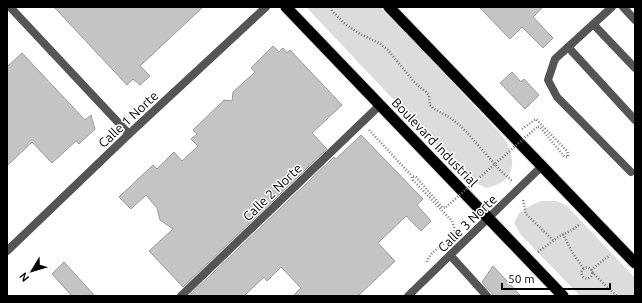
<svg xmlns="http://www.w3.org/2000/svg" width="642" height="303" viewBox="0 0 642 303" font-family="Ubuntu,sans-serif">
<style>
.green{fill:#dcdcdc}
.building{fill:#c4c4c4;stroke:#999}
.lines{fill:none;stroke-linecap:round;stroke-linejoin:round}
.trunk-casing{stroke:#dbdbdb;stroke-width:13}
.path{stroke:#777;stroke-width:2.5;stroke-dasharray:1 2;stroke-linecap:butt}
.service{stroke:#555;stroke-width:8}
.minor{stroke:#555;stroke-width:8}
.tertiary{stroke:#555;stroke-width:8}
.trunk{stroke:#000;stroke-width:11}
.path-bridge{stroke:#777;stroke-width:2.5;stroke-dasharray:1 2;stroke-linecap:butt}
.labels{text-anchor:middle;stroke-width:3;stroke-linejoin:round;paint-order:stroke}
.street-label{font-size:13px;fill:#000;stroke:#fff}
</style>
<rect width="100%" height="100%" fill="#fff"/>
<!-- green -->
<g class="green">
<path d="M 308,7 L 381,7 L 500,133 C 502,136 505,140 507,143 C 510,148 511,154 512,159 C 514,176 502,185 486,188 L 468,179 L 309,10 Z"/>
<path d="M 541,201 L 557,201 L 567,206 L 635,278 L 635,296 L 580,296 L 521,235 L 514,223 L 519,213 L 531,205 Z"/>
</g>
<!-- building -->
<g class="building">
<path d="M 54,7 L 203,7 L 140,66 L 150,76 L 140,85 L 133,79 L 127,85 Z"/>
<path d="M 479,7 L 543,7 L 533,17 L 553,38 L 543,48 L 522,27 L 510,39 Z"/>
<path d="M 273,46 L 279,52 L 283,48 L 287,53 L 290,50 L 342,105 L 312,133 L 327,149 L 183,287 L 149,251 L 173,229 L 160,220 L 157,208 L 146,195 L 131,209 L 119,197 L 153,165 L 157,169 L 174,152 L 182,161 L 198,146 L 191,139 L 197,134 L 193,130 L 224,100 L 232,101 L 233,92 L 255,72 L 251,68 Z"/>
<path d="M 22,53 L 85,120 L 91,115 L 95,129 L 79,144 L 76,141 L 52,163 L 32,142 L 7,166 L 7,67 Z"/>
<path d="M 512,72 L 521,82 L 524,79 L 539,95 L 525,109 L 500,83 Z"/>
<path d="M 361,135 L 423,199 L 417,205 L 431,221 L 421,231 L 406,216 L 378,243 L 395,261 L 358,296 L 293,296 L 301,288 L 281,267 L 267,281 L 264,277 L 244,296 L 192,296 L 190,295 L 334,157 L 336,159 Z"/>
<path d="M 64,262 L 75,274 L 95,296 L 72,296 L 52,274 Z"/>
<path d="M 493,266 L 521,296 L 494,296 L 482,282 Z"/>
</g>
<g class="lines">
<!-- trunk casing -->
<g class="trunk-casing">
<g id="trunk">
<path d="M 286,7 L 563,296"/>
<path d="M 389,7 L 635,263"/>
</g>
</g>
<!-- path -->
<g class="path">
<path d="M 331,7 L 332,11 L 345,24 L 360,34 L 379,43 L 387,49 L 415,83 L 426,92 L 429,96 L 430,105 L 434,109 L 449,117 L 462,127 L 500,170 L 512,181"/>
<path d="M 522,129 L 536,119 L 567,151 L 568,154 L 568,157 L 565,157 L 563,155 L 540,127 L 537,127"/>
<path d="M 369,130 L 412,176"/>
<path d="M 523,200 L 526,214 L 553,240"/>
<path d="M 563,234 L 572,252 L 584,269"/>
<path d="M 538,252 L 558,237 L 572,230 L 580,224"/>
<path d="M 427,262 C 430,249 450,244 454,231 C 455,228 453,224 452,221 L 413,180 L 412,178 L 412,176 L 416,177 L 443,208 L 446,207"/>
<circle cx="587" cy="273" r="5.5"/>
<path d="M 591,270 L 610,255"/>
<path d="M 592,272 L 607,287 L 617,296"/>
</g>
<!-- service -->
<g class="service">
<path d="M 10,7 L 129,134"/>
<path d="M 612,7 L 555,59 L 548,80 L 557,97 L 631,172"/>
<path d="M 623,7 L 635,20"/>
<path d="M 594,25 L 635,68"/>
<path d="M 568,47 L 635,120"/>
<path d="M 450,255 L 487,296"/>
</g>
<!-- minor -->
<path class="minor" d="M 181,296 L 380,105"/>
<!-- tertiary -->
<g class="tertiary">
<path d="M 7,251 L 129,134 L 266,7"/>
<path d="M 408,296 L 542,166"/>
</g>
<!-- trunk -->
<use href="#trunk" class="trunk"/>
<!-- path-bridge -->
<path class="path-bridge" d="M 446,207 L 537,127"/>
</g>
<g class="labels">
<!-- street labels -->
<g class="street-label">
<text transform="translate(128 119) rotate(-43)" y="5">Calle 1 Norte</text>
<text transform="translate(435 142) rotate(46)" y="5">Boulevard Industrial</text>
<text transform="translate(272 192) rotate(-44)" y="5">Calle 2 Norte</text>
<text transform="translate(467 223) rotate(-44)" y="5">Calle 3 Norte</text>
</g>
</g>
<!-- border -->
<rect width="642" height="303" fill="none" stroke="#000000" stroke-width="16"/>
<!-- north arrow -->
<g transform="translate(32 271) rotate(232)" stroke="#ffffff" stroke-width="3" paint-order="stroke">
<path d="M0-3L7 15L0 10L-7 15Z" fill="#000000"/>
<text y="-6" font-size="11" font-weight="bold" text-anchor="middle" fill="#000000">N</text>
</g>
<!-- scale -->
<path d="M502 283v6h108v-6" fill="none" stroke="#000000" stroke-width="2"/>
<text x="508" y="283" font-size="12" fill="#000000" stroke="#ffffff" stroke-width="3" paint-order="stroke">50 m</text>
</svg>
